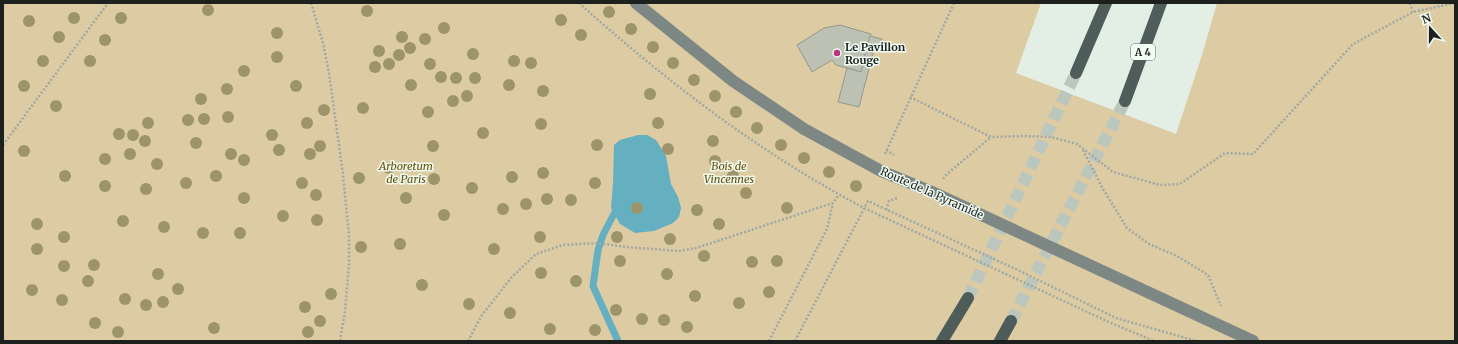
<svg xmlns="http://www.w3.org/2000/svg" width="1458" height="344" viewBox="0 0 1458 344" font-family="Merriweather,serif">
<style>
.green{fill:#ddcca3}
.water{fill:#64afc0}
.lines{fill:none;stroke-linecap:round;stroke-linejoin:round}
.stream{stroke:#64afc0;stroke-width:7}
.building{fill:#bdc1b4;stroke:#95988c}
.highway-tunnel{stroke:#bbc6bd;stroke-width:12;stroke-dasharray:12 6;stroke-linecap:butt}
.path{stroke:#a0a9a1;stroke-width:2.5;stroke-dasharray:2 2;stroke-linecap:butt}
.secondary{stroke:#7d8885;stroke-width:12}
.highway{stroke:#4e5d5a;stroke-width:12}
.tree{fill:#9d9569}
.poi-dot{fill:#ba3578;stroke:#f0fcf2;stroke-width:1.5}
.labels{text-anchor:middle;stroke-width:3;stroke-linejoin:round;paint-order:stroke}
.shield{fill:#f0fcf2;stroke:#5c635e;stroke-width:1}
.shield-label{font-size:10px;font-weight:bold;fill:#1d211e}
.poi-label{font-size:11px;font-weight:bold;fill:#1d211e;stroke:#f0fcf2;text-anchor:start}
.park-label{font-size:11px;font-style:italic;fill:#644c03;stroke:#f0fcf2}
.street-label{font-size:11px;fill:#1d211e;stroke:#f0fcf2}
</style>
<rect width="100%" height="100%" fill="#e3efe5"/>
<!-- green -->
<path class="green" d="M 3,3 L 1041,3 L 1016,73 L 1176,134 L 1202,55 L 1217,3 L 1455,3 L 1455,341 L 3,341 Z"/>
<!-- water -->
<path class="water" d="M 638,135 L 647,135 L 656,140 L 666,156 L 671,184 L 678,197 L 681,208 L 679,217 L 673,223 L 654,231 L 635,233 L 620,224 L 611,208 L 613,183 L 614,145 L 620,140 Z"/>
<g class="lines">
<!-- stream -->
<path class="stream" d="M 615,212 L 603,235 L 598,250 L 593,286 L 618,341"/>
</g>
<!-- building -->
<g class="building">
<path d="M 840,25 L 871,34 L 861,72 L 836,65 L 832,60 L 812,72 L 797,45 L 824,28 Z"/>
<path d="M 870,36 L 882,39 L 879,49 L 867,46 Z"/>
<path d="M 866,51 L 873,53 L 859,107 L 838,102 L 847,68 L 861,72 Z"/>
</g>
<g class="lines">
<!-- highway-tunnel -->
<g class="highway-tunnel">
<path d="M 968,298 L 1076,73"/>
<path d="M 1011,321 L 1125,101"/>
</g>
<!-- path -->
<g class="path">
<path d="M 311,3 L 323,43 L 329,73 L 343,174 L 349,236 L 349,264 L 345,311 L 340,341"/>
<path d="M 579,3 C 666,81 760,153 864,208 L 1111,323 L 1154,341"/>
<path d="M 1410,3 L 1413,12"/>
<path d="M 910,97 L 991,137 L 1023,136 L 1051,137 L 1077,144 L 1113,172 L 1160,185 L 1180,184 L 1225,153 L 1253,154 L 1353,44 L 1413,12 L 1455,3"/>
<path d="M 3,145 L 108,3"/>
<path d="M 886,150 L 894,155"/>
<path d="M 1083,150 L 1103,189 L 1127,228 L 1149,244 L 1177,256 L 1208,275 L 1221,306"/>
<path d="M 885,154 L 954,3"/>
<path d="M 943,179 L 947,174 L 991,137"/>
<path d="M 886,210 L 889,201 L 897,198"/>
<path d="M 468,341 L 482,315 L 512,277 L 536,254 L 563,245 L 598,243 L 626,247 L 679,251 L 696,248 L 833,203 L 839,195"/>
<path d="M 769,341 L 827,229 L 833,203"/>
<path d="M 795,341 L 868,201 L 1022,272 L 1116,318 L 1196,341"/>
</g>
<!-- secondary -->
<path class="secondary" d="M 636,3 L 733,81 L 804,129 L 881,171 L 932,192 L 1253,341"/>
<!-- highway -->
<g class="highway">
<path d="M 1076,73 L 1106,3"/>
<path d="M 1125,101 L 1161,3"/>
<path d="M 942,341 L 968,298"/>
<path d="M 1000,341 L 1011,321"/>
</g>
</g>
<!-- trees -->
<g class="tree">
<circle cx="208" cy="10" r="6"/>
<circle cx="367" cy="11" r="6"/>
<circle cx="609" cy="12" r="6"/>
<circle cx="74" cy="18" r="6"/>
<circle cx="121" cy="18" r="6"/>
<circle cx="561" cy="20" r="6"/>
<circle cx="29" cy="21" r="6"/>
<circle cx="444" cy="28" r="6"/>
<circle cx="631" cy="29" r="6"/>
<circle cx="277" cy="33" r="6"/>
<circle cx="581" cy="35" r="6"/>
<circle cx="59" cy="37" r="6"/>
<circle cx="402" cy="37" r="6"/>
<circle cx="425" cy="39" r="6"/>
<circle cx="105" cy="40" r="6"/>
<circle cx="653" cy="47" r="6"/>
<circle cx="410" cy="48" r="6"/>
<circle cx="379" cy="51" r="6"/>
<circle cx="473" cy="54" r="6"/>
<circle cx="399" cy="55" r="6"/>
<circle cx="277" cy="57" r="6"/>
<circle cx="43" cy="61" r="6"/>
<circle cx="90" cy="61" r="6"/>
<circle cx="514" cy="61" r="6"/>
<circle cx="531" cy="63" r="6"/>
<circle cx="673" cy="63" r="6"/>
<circle cx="389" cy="64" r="6"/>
<circle cx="430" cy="64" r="6"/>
<circle cx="375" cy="67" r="6"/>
<circle cx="244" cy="71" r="6"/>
<circle cx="441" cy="77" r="6"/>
<circle cx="456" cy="78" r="6"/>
<circle cx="475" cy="78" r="6"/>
<circle cx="694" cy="80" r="6"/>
<circle cx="411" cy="85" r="6"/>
<circle cx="509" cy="85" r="6"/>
<circle cx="24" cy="86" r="6"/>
<circle cx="296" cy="86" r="6"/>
<circle cx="227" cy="89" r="6"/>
<circle cx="543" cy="91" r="6"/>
<circle cx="650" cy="94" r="6"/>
<circle cx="467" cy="96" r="6"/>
<circle cx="715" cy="96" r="6"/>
<circle cx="201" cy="99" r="6"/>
<circle cx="453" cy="101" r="6"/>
<circle cx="56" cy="106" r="6"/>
<circle cx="363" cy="108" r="6"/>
<circle cx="324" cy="110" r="6"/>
<circle cx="428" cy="112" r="6"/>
<circle cx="736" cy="112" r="6"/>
<circle cx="228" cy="117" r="6"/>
<circle cx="204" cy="119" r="6"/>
<circle cx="188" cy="120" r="6"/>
<circle cx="148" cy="123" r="6"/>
<circle cx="307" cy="123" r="6"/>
<circle cx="658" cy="123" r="6"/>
<circle cx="541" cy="124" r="6"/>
<circle cx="757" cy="128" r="6"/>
<circle cx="483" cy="133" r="6"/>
<circle cx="119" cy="134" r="6"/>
<circle cx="133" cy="135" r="6"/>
<circle cx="272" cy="135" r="6"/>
<circle cx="145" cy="141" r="6"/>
<circle cx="713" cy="141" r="6"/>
<circle cx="196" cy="143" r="6"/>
<circle cx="597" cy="145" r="6"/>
<circle cx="781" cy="145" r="6"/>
<circle cx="320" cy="146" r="6"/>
<circle cx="433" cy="146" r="6"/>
<circle cx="668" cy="149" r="6"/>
<circle cx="279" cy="150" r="6"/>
<circle cx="24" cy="151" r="6"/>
<circle cx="130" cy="154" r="6"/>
<circle cx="231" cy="154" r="6"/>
<circle cx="310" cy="154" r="6"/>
<circle cx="804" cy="158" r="6"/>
<circle cx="105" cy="159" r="6"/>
<circle cx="244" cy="160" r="6"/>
<circle cx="715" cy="161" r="6"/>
<circle cx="157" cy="164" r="6"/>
<circle cx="389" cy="168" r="6"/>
<circle cx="829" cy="172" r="6"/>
<circle cx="543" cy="173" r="6"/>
<circle cx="65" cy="176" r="6"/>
<circle cx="216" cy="176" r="6"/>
<circle cx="733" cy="176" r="6"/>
<circle cx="512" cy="177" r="6"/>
<circle cx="359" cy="178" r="6"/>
<circle cx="434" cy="179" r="6"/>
<circle cx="186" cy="183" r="6"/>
<circle cx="302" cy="183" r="6"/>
<circle cx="595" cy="183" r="6"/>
<circle cx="105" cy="186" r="6"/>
<circle cx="856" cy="186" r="6"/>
<circle cx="472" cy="188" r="6"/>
<circle cx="146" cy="189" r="6"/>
<circle cx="746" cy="193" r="6"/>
<circle cx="316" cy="195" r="6"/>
<circle cx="244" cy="198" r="6"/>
<circle cx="406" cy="198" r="6"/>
<circle cx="547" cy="199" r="6"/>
<circle cx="571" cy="200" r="6"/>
<circle cx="526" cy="204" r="6"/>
<circle cx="637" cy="208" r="6"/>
<circle cx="787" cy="208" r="6"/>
<circle cx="503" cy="209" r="6"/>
<circle cx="697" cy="210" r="6"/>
<circle cx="444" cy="215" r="6"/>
<circle cx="283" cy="216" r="6"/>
<circle cx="317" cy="220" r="6"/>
<circle cx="123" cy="221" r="6"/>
<circle cx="37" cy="224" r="6"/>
<circle cx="719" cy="224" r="6"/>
<circle cx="164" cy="227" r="6"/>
<circle cx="203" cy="233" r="6"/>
<circle cx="240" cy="233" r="6"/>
<circle cx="64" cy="237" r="6"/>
<circle cx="540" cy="237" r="6"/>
<circle cx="617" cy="237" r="6"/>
<circle cx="670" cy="239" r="6"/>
<circle cx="400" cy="244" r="6"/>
<circle cx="361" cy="247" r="6"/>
<circle cx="37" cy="249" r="6"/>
<circle cx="494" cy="249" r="6"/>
<circle cx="704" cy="256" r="6"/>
<circle cx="620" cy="261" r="6"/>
<circle cx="777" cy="261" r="6"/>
<circle cx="752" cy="262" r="6"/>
<circle cx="94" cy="265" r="6"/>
<circle cx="64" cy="266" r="6"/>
<circle cx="541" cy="273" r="6"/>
<circle cx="158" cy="274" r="6"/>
<circle cx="667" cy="274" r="6"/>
<circle cx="88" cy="281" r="6"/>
<circle cx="576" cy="281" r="6"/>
<circle cx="422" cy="285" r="6"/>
<circle cx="178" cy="289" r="6"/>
<circle cx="32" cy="290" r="6"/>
<circle cx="769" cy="292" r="6"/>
<circle cx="331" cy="294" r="6"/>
<circle cx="695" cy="296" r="6"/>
<circle cx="125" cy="299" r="6"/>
<circle cx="62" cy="300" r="6"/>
<circle cx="163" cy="302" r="6"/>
<circle cx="739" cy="303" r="6"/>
<circle cx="469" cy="304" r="6"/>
<circle cx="146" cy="305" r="6"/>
<circle cx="305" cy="307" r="6"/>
<circle cx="616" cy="310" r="6"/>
<circle cx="510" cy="313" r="6"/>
<circle cx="642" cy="319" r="6"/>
<circle cx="664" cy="320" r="6"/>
<circle cx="320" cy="321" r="6"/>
<circle cx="95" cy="323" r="6"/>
<circle cx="687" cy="327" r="6"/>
<circle cx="214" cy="328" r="6"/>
<circle cx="550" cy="329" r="6"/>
<circle cx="595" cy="330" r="6"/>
<circle cx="118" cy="332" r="6"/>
<circle cx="308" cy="332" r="6"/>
</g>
<!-- markers -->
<circle class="poi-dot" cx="837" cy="53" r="4"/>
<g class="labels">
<!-- shield labels -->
<rect class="shield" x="1131" y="44" width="24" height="16" rx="3"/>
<g class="shield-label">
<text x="1143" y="56">A 4</text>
</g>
<!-- poi labels -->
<g class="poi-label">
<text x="845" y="51">Le Pavillon<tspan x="845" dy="13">Rouge</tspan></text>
</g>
<!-- park labels -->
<g class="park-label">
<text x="406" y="170">Arboretum<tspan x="406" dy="13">de Paris</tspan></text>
<text x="729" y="170">Bois de<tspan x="729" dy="13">Vincennes</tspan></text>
</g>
<!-- street labels -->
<g class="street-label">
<text transform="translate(932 193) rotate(24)" y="4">Route de la Pyramide</text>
</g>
</g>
<!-- border -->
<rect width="1458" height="344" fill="none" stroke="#1d211e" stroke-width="8"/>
<!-- north arrow -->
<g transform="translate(1430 28) rotate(339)" stroke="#f0fcf2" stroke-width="3" paint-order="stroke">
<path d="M0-3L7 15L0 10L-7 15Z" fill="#1d211e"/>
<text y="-6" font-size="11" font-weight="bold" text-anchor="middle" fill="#1d211e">N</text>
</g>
</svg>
